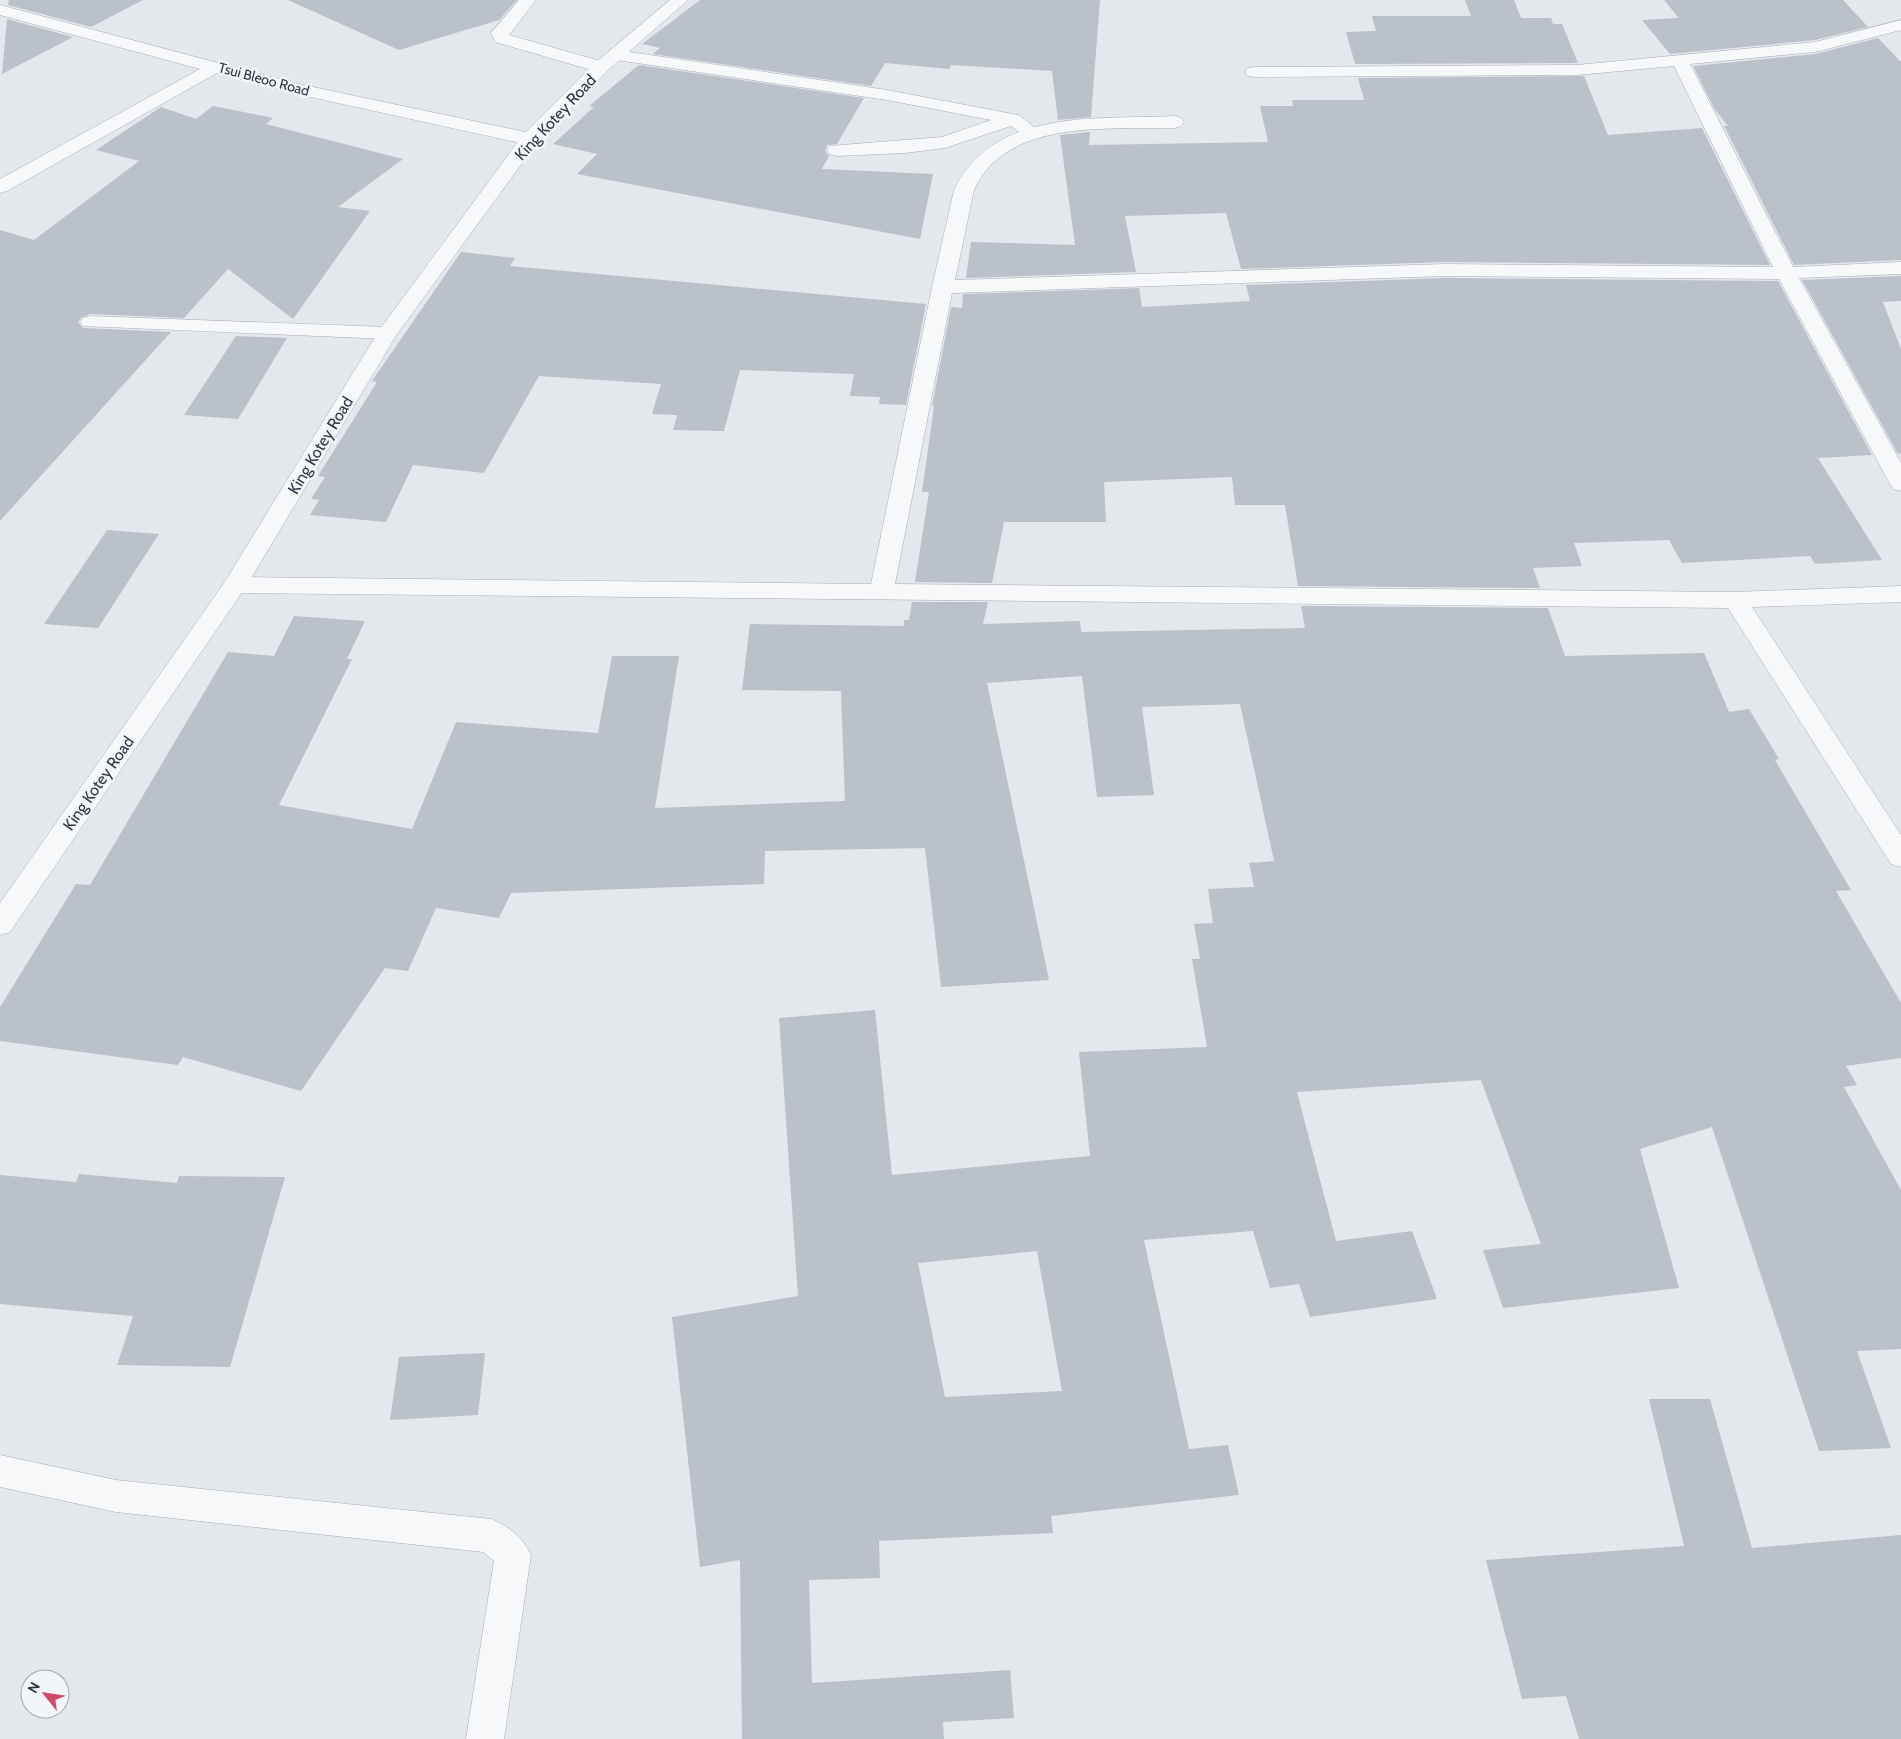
<svg xmlns="http://www.w3.org/2000/svg" width="1901" height="1739" viewBox="0 0 1901 1739" font-family="Cabin,sans-serif">
<style>
.building{fill:#bbc1c9;fill-rule:evenodd}
.lines{fill:none;stroke-linecap:round;stroke-linejoin:round}
.service-casing{stroke:#a9aeb6;stroke-width:1}
.minor-casing{stroke:#a9aeb6;stroke-width:1}
.tertiary-casing{stroke:#a9aeb6;stroke-width:1}
.service{fill:#f6f8fa;fill-rule:evenodd}
.minor{fill:#f6f8fa;fill-rule:evenodd}
.tertiary{fill:#f6f8fa;fill-rule:evenodd}
.labels{text-anchor:middle;stroke-width:5;stroke-linejoin:round;paint-order:stroke}
.far-street-label{font-size:14px;fill:#2b3644;stroke:#f3f6f9}
.street-label{font-size:16px;fill:#2b3644;stroke:#f3f6f9}
</style>
<rect width="100%" height="100%" fill="#e4e7ec"/>
<!-- building -->
<g class="building">
<path d="M 9,0 L 143,0 L 91,27 L 8,5 Z"/>
<path d="M 288,0 L 517,0 L 499,20 L 399,50 Z"/>
<path d="M 700,0 L 1100,0 L 1091,117 L 1058,120 L 1052,71 L 951,65 L 949,69 L 885,63 L 871,86 L 653,54 L 660,48 L 642,44 Z"/>
<path d="M 1465,0 L 1514,0 L 1521,18 L 1551,18 L 1553,24 L 1562,24 L 1578,63 L 1355,64 L 1346,32 L 1376,31 L 1372,16 L 1471,16 Z"/>
<path d="M 1664,0 L 1843,0 L 1868,27 L 1815,40 L 1670,54 L 1642,20 L 1679,18 Z"/>
<path d="M 7,19 L 73,37 L 2,74 Z"/>
<path d="M 1878,38 L 1901,62 L 1901,260 L 1794,265 L 1724,126 L 1728,126 L 1715,110 L 1693,66 L 1815,54 Z"/>
<path d="M 639,65 L 864,98 L 837,144 L 827,145 L 825,151 L 829,156 L 822,169 L 933,174 L 920,239 L 577,174 L 597,154 L 553,144 L 594,107 L 589,106 Z"/>
<path d="M 1584,76 L 1608,135 L 1702,128 L 1770,265 L 1445,262 L 1241,269 L 1226,213 L 1125,216 L 1136,272 L 966,278 L 971,242 L 1075,245 L 1060,135 L 1090,132 L 1089,145 L 1268,142 L 1260,106 L 1293,106 L 1292,100 L 1364,100 L 1358,78 Z"/>
<path d="M 213,106 L 273,118 L 266,124 L 403,159 L 338,207 L 370,211 L 293,319 L 228,269 L 184,318 L 90,314 L 82,317 L 78,322 L 83,328 L 171,332 L 0,521 L 0,230 L 34,240 L 139,161 L 96,150 L 161,107 L 196,119 Z"/>
<path d="M 461,252 L 515,258 L 510,266 L 926,304 L 906,405 L 879,404 L 880,397 L 850,396 L 854,374 L 740,370 L 724,431 L 673,430 L 677,415 L 652,414 L 661,384 L 539,376 L 484,473 L 413,465 L 386,522 L 310,515 L 319,500 L 311,499 L 325,477 L 318,476 L 377,382 L 372,381 Z"/>
<path d="M 1901,276 L 1901,301 L 1883,302 L 1901,349 L 1901,453 L 1898,454 L 1802,280 Z"/>
<path d="M 1445,278 L 1778,281 L 1872,455 L 1818,458 L 1882,560 L 1815,564 L 1810,556 L 1682,563 L 1669,540 L 1574,543 L 1582,566 L 1533,568 L 1540,588 L 1298,586 L 1285,505 L 1235,505 L 1232,477 L 1104,482 L 1106,522 L 1004,522 L 992,583 L 915,582 L 929,492 L 922,492 L 934,406 L 932,406 L 951,307 L 962,308 L 963,294 L 1139,288 L 1142,307 L 1250,301 L 1246,285 Z"/>
<path d="M 236,336 L 287,338 L 238,419 L 184,415 Z"/>
<path d="M 107,530 L 159,534 L 98,628 L 44,624 Z"/>
<path d="M 912,602 L 988,602 L 983,624 L 1080,621 L 1081,632 L 1305,628 L 1301,606 L 1548,608 L 1565,656 L 1704,653 L 1729,712 L 1749,709 L 1779,759 L 1775,760 L 1851,890 L 1836,891 L 1901,1003 L 1901,1058 L 1846,1066 L 1857,1085 L 1844,1087 L 1901,1190 L 1901,1349 L 1857,1351 L 1891,1448 L 1819,1451 L 1712,1127 L 1640,1149 L 1679,1288 L 1503,1308 L 1483,1250 L 1541,1244 L 1481,1080 L 1297,1092 L 1336,1241 L 1412,1231 L 1437,1299 L 1310,1317 L 1299,1284 L 1270,1288 L 1253,1231 L 1144,1240 L 1189,1449 L 1228,1445 L 1239,1495 L 1051,1516 L 1053,1533 L 879,1541 L 880,1578 L 809,1580 L 812,1683 L 1010,1670 L 1014,1718 L 943,1722 L 944,1739 L 742,1739 L 740,1560 L 700,1567 L 672,1317 L 798,1296 L 779,1018 L 875,1010 L 892,1175 L 1090,1156 L 1079,1052 L 1207,1047 L 1192,959 L 1200,959 L 1194,924 L 1213,923 L 1208,889 L 1254,887 L 1249,863 L 1274,861 L 1240,704 L 1142,707 L 1154,795 L 1097,797 L 1082,676 L 987,683 L 1049,980 L 941,987 L 925,848 L 765,851 L 764,884 L 511,893 L 499,918 L 436,908 L 408,971 L 385,968 L 301,1091 L 183,1057 L 178,1065 L 0,1041 L 0,1007 L 76,884 L 90,885 L 228,652 L 274,656 L 294,616 L 365,621 L 347,659 L 352,659 L 279,805 L 412,829 L 456,722 L 598,733 L 612,656 L 679,656 L 655,808 L 845,801 L 841,691 L 742,690 L 750,624 L 904,626 L 904,620 L 909,620 ZM 1037,1251 L 1062,1391 L 945,1397 L 918,1263 Z"/>
<path d="M 79,1174 L 177,1183 L 179,1176 L 285,1177 L 230,1367 L 117,1365 L 133,1316 L 0,1304 L 0,1175 L 76,1182 Z"/>
<path d="M 485,1353 L 478,1415 L 390,1420 L 399,1357 Z"/>
<path d="M 1649,1399 L 1710,1399 L 1752,1548 L 1901,1535 L 1901,1739 L 1579,1739 L 1566,1696 L 1522,1699 L 1486,1560 L 1684,1546 Z"/>
</g>
<g class="lines">
<!-- service casing -->
<g class="service-casing">
<g id="service">
<path d="M 519,0 L 536,0 L 509,35 L 607,63 L 610,67 L 607,71 L 595,71 L 495,42 L 491,33 Z"/>
<path d="M 616,50 L 887,90 L 1013,114 L 1019,115 L 1040,132 L 1038,136 C 1026,139 1020,132 1011,126 L 945,148 L 905,153 L 836,156 L 829,154 L 827,150 L 829,146 L 942,137 L 991,120 L 887,100 L 610,59 L 607,55 L 610,51 Z"/>
</g>
</g>
<!-- minor casing -->
<g class="minor-casing">
<g id="minor">
<path d="M 0,5 L 294,83 L 530,133 L 537,135 L 539,139 L 537,143 L 530,145 L 292,93 L 217,73 L 7,191 L 0,193 L 0,179 L 200,69 L 0,15 Z"/>
<path d="M 1901,20 L 1901,30 L 1815,52 L 1690,64 L 1793,267 L 1901,262 L 1901,274 L 1799,278 L 1901,463 L 1901,491 L 1893,489 L 1890,484 L 1779,279 L 1445,276 L 952,293 L 895,584 L 1735,592 L 1901,586 L 1901,602 L 1752,607 L 1901,835 L 1901,867 L 1891,864 L 1728,608 L 235,593 L 227,590 L 223,585 L 227,580 L 235,577 L 871,584 L 932,287 L 954,190 C 994,107 1098,120 1175,116 L 1181,118 L 1184,122 L 1181,126 L 1175,128 C 1108,130 1007,118 974,190 L 955,280 L 1445,264 L 1773,267 L 1674,66 L 1577,75 L 1254,77 L 1248,76 L 1245,72 L 1248,68 L 1254,67 L 1577,65 L 1815,42 Z"/>
<path d="M 90,316 L 387,327 L 394,329 L 397,333 L 394,337 L 387,339 L 83,326 L 80,322 L 83,318 Z"/>
<path d="M 0,1455 L 116,1480 L 491,1519 C 509,1526 523,1538 531,1555 L 504,1739 L 466,1739 L 494,1561 L 483,1552 L 116,1512 L 0,1487 Z"/>
</g>
</g>
<!-- tertiary casing -->
<g class="tertiary-casing">
<path id="tertiary" d="M 670,0 L 688,0 L 607,71 L 537,143 L 397,334 L 247,585 L 10,932 L 0,935 L 0,903 L 224,583 L 380,329 L 523,135 L 595,63 Z"/>
</g>
<!-- service -->
<use href="#service" class="service"/>
<!-- minor -->
<use href="#minor" class="minor"/>
<!-- tertiary -->
<use href="#tertiary" class="tertiary"/>
</g>
<g class="labels">
<!-- far-street labels -->
<g class="far-street-label">
<text transform="translate(264 79) rotate(15)" y="5">Tsui Bleoo Road</text>
</g>
<!-- street labels -->
<g class="street-label">
<text transform="translate(555 117) rotate(-47)" y="6">King Kotey Road</text>
<text transform="translate(320 445) rotate(-59)" y="6">King Kotey Road</text>
<text transform="translate(98 783) rotate(-55)" y="6">King Kotey Road</text>
</g>
</g>
<!-- north arrow -->
<g transform="translate(45 1694) rotate(300)"><circle r="24" fill="#f3f6f9" stroke="#a3a9b1"/>
<path d="M0-4L9 19L0 12L-9 19Z" fill="#d04968"/>
<text y="-8" font-size="14" font-weight="bold" text-anchor="middle" fill="#2b3644">N</text>
</g>
</svg>
